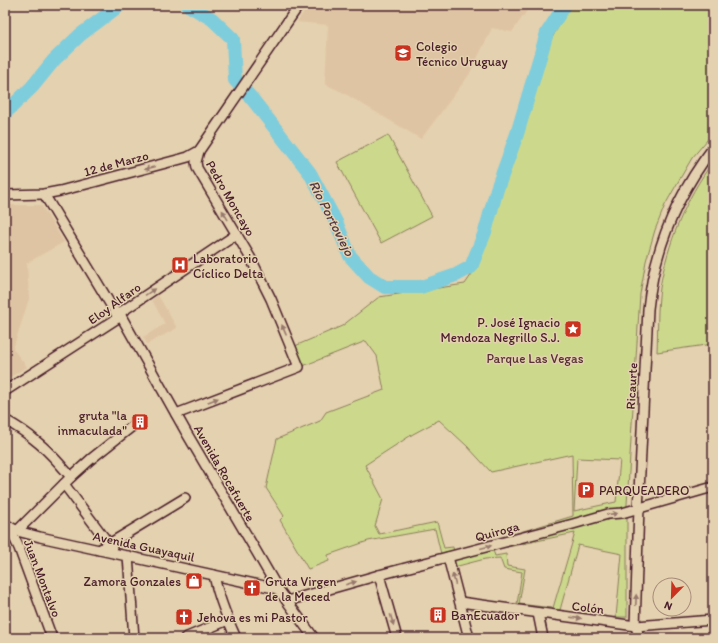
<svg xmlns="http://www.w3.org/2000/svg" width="718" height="643" viewBox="0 0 718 643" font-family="Itim,sans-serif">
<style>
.built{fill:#dfc4a3}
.green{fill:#ccd98c;stroke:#8b7c5c;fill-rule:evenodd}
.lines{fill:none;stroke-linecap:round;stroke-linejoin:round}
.river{stroke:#7ecddc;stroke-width:14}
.minor-casing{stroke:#4a1f2b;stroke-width:12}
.minor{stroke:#e4d1af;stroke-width:9}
.oneway{fill:#97786d}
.labels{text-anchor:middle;stroke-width:3;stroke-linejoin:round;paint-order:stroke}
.poi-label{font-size:13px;fill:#4a1f2b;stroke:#e4d1af;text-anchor:start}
.street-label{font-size:13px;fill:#4a1f2b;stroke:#e4d1af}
.park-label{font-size:13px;fill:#573235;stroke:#e4d1af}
.water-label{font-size:14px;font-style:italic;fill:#523946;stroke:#e4d1af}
</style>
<rect width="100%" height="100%" fill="#e4d1af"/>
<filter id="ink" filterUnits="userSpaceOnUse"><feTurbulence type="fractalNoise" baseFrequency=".025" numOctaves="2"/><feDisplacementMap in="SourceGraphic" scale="8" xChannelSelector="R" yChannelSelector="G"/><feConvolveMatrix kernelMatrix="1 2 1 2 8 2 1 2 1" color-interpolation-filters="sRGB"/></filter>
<g filter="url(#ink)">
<!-- built -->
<g class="built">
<path d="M 309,5 L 531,5 L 512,32 L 492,28 L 469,75 L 421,139 L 342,92 L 325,84 L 328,25 L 297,22 Z"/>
<path d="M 5,205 L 41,205 L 64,242 L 27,263 L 29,299 L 13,349 L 27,367 L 5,380 Z"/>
<path d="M 158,295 L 177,328 L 147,344 L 143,337 L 165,324 L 152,300 Z"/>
</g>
<!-- green -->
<g class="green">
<path d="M 571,5 L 713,5 L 713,133 L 692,158 L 678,182 L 665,205 L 655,230 L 646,261 L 640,294 L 627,504 L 627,617 L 616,617 L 622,554 L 578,545 L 560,610 L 517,604 L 522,572 L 504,569 L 500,558 L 485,559 L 454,567 L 441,554 L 435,529 L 368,541 L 328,555 L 329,561 L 308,569 L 280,520 L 284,516 L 266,488 L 277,439 L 320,421 L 326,412 L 384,390 L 377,356 L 366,341 L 303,366 L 295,346 L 342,326 L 379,297 L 465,284 L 474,271 L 483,251 L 506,174 L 522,137 L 549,43 ZM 439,420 L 467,446 L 491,472 L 572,454 L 573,516 L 454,552 L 453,547 L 444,548 L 437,522 L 379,534 L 375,526 L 383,499 L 365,465 L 413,434 ZM 577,458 L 620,460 L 616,502 L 574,511 ZM 575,533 L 553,608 L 519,604 L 525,569 L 507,566 L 506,554 L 495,556 L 493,550 Z"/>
<path d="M 388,135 L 432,216 L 381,243 L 337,162 Z"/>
<path d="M 713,162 L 713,344 L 657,352 C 658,331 657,309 660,288 C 667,245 686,197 713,162 Z"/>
</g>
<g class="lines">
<!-- river -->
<g class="river">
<path d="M 188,5 L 212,19 L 233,39 L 235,80 L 253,100 L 310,173 L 336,222 L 350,256 L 369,277 L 385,287 L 421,287 L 456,275 L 471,267 L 485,232 L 497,189 L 517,134 L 547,33 L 565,5"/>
<path d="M 5,113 L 32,87 L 54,60 L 80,35 L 120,5"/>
</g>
<!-- minor casing -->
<g class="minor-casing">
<g id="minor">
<path d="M 44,194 L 118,317"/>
<path d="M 5,195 L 44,194 L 60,191 L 181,159 L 188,157 L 199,151 L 299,5"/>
<path d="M 121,316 L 186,432 L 256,551 L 278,589 L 314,638"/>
<path d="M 5,391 L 121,316 L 121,312 L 237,234"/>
<path d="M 176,414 L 299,367 L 271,299 L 250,257 L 197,168 L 196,162 L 199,151"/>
<path d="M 5,420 C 16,426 27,433 36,441 C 49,451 60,464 71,477"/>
<path d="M 64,484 L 112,548"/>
<path d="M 5,524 L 17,531 L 40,537 L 278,589"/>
<path d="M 9,527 L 19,548 L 52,638"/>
<path d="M 17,531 L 71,477 L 91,459 L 135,424"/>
<path d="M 99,550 L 185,498"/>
<path d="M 128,556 L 134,638"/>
<path d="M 448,557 L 469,638"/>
<path d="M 214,575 C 218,597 227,618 236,638"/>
<path d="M 379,575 L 397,638"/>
<path d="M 287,601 L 379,575 L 573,524 L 608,514 L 622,513 L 713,487"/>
<path d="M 460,602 L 636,626 L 713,620"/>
<path d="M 538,613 L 543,638"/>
<path d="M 185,638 L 228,620"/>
<path d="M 639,638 L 636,626 L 635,626 L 639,507 L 638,508 L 639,492 L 648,309 C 654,250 677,195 713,148"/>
</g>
</g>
<!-- minor -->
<use href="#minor" class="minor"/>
</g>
<!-- one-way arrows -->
<defs><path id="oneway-solid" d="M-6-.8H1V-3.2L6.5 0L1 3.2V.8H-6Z"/></defs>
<g class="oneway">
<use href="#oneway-solid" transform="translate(150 168) rotate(165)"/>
<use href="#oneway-solid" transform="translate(225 215) rotate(-121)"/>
<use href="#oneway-solid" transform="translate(150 292) rotate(-34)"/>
<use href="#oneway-solid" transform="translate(284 330) rotate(-113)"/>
<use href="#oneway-solid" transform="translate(213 400) rotate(-21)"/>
<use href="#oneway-solid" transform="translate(612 514) rotate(-7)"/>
<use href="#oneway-solid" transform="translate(486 547) rotate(-14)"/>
<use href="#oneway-solid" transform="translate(454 579) rotate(-104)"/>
<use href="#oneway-solid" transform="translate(351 583) rotate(-16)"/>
<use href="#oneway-solid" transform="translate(636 600) rotate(-88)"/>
<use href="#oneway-solid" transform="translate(576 618) rotate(7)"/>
<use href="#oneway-solid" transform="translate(392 620) rotate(74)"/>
</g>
</g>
<!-- icons -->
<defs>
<g id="school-square" transform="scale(0.9)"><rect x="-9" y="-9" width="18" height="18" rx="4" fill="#c8321e" stroke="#e4d1af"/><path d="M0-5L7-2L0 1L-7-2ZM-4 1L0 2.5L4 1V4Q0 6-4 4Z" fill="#fff"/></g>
<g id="hospital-square" transform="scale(0.9)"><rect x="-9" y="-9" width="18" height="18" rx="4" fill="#c8321e" stroke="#e4d1af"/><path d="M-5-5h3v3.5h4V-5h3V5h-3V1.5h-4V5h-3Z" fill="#fff"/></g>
<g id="sight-square" transform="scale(0.9)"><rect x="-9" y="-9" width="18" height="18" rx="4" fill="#c8321e" stroke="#e4d1af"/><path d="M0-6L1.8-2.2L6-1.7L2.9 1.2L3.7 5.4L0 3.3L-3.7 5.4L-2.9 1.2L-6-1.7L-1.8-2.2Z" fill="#fff"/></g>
<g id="building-square" transform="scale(0.9)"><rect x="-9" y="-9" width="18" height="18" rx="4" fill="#c8321e" stroke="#e4d1af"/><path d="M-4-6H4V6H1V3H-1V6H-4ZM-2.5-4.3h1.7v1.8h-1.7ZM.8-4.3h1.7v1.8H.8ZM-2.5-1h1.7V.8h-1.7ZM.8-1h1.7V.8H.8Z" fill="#fff"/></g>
<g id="parking-square" transform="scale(0.9)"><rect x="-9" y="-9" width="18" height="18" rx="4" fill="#c8321e" stroke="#e4d1af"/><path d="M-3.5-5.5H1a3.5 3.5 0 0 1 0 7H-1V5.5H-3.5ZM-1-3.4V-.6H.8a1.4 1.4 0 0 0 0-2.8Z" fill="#fff"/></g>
<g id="shop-square" transform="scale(0.9)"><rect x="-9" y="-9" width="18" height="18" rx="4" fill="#c8321e" stroke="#e4d1af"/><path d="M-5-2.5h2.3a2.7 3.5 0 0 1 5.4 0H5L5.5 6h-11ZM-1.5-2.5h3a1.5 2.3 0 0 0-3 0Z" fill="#fff"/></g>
<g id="church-square" transform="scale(0.9)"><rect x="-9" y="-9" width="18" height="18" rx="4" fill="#c8321e" stroke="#e4d1af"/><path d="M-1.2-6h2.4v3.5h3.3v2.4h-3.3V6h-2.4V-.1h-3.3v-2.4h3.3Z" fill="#fff"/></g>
</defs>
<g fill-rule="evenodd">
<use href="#school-square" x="403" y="53"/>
<use href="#hospital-square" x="180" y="265"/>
<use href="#sight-square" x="573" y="329"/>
<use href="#building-square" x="140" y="422"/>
<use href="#parking-square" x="586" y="490"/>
<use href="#shop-square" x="194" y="581"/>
<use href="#church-square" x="252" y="588"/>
<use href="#building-square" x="438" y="615"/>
<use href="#church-square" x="184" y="617"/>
</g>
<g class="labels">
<!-- poi labels -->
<g class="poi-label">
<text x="416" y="51">Colegio<tspan x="416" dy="15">Técnico Uruguay</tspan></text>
<text x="193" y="263">Laboratorio<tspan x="193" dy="15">Cíclico Delta</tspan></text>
<text x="560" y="327" text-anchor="end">P. José Ignacio<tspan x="560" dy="15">Mendoza Negrillo S.J.</tspan></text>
<text x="127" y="420" text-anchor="end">gruta "la<tspan x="127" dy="15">inmaculada"</tspan></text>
<text x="599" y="495">PARQUEADERO</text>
<text x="181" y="586" text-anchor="end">Zamora Gonzales</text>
<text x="265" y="586">Gruta Virgen<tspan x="265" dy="15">de la Meced</tspan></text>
<text x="451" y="620">BanEcuador</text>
<text x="197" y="622">Jehova es mi Pastor</text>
</g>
<!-- street labels -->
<g class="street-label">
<text transform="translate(116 163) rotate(-15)" y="5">12 de Marzo</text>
<text transform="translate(231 198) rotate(60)" y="5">Pedro Moncayo</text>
<text transform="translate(114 303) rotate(-36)" y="5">Eloy Alfaro</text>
<text transform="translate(631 386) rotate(-87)" y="5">Ricaurte</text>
<text transform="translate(225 473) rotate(60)" y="5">Avenida Rocafuerte</text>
<text transform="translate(497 531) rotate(-15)" y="5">Quiroga</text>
<text transform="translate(144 546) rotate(12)" y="5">Avenida Guayaquil</text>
<text transform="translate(43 578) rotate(69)" y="5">Juan Montalvo</text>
<text transform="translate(588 607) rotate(7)" y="5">Colón</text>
</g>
<!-- park labels -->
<g class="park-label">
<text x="535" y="363">Parque Las Vegas</text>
</g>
<!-- water labels -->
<g class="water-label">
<text transform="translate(332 218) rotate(63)" y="5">Río Portoviejo</text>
</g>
</g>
<!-- margin -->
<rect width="718" height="643" fill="none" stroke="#e4d1af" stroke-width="20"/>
<rect x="10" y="10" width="698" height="623" fill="none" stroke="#4a1f2b" stroke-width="1.5" filter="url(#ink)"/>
<!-- north arrow -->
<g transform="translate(672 597) rotate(203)"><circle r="19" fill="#e4d1af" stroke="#a68a7a"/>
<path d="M0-3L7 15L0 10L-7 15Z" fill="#c8321e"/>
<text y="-6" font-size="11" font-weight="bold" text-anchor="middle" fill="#4a1f2b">N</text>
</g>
</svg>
